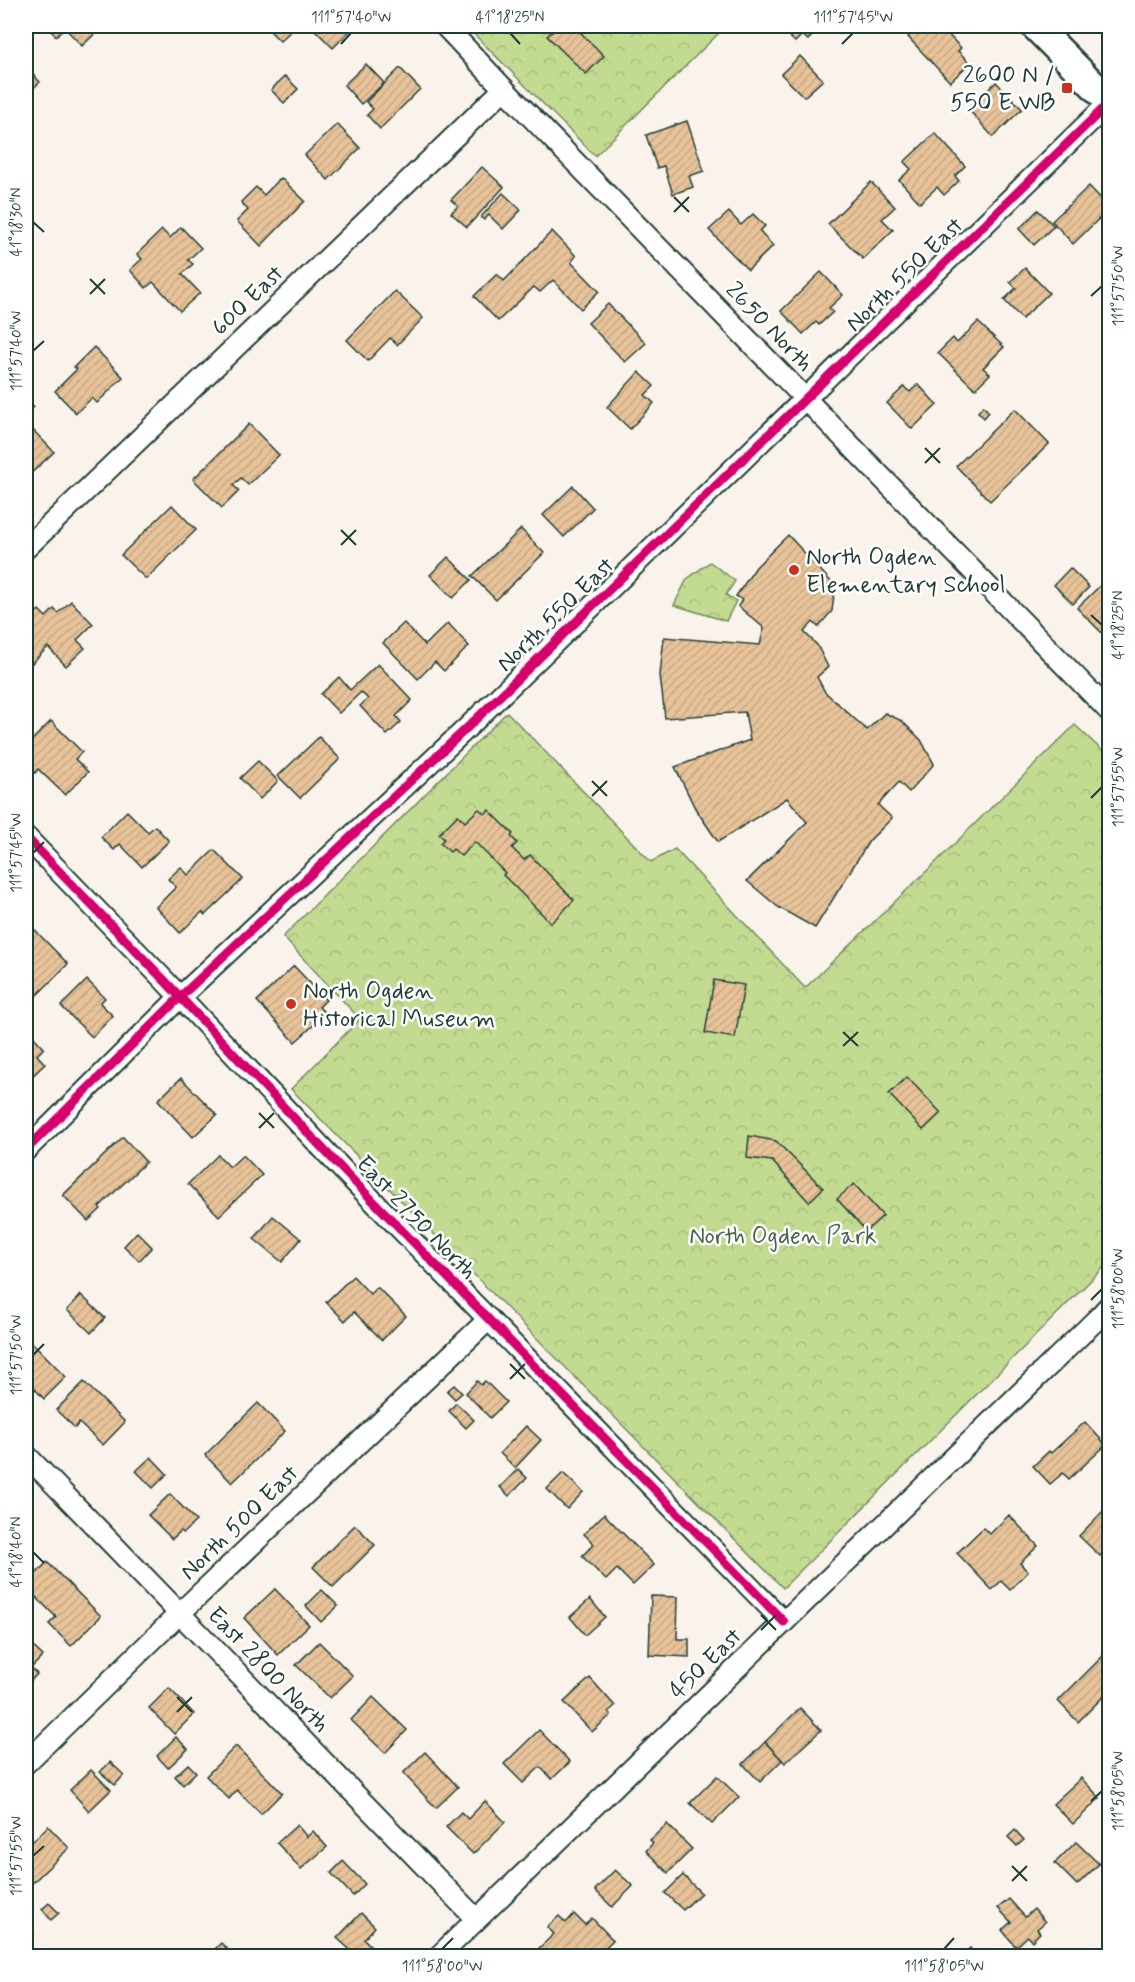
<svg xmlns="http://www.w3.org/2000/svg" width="1135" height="1982" viewBox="0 0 1135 1982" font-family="Mynerve,sans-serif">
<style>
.park{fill:url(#park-crowns);stroke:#718c62;stroke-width:1.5}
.building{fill:url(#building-hatch);stroke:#1f3d34;stroke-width:1.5}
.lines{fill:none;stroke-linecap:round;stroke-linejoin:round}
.street-casing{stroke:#1f3d34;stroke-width:24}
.secondary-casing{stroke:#1f3d34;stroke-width:32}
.street{stroke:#fff;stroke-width:20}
.secondary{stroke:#fff;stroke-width:27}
.cycleway-casing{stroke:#fff;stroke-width:13}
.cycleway{stroke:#d6006c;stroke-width:9}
.ticks{fill:none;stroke:#1f3d34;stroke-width:2}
.poi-dot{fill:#c8321e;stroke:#fff;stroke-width:2}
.labels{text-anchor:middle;stroke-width:5;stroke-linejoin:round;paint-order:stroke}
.poi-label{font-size:24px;fill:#1f3d34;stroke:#fff;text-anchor:start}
.street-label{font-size:24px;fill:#1f3d34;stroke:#fff}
.park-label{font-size:24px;fill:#48644b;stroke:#fff}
.neatline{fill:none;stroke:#1f3d34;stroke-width:2}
.ticks-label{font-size:15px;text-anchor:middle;fill:#1f3d34}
</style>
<defs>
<pattern id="park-crowns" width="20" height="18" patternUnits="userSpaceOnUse" patternTransform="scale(1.5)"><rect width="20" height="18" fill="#c3db91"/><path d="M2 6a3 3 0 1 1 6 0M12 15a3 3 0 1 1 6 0" fill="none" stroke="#a7bd7e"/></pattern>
<pattern id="building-hatch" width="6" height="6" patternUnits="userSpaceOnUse" patternTransform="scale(1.5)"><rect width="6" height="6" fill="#e8c399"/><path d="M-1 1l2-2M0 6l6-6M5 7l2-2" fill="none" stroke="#c7a884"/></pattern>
</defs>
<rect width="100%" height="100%" fill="#faf3eb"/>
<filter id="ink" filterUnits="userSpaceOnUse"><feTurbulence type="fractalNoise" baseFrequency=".0167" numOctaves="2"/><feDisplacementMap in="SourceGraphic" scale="12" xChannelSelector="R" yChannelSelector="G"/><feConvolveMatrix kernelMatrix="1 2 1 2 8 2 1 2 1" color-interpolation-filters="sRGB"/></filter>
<g filter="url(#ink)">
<!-- park -->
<g class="park">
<path d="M 466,26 L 726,26 L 595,156 Z"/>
<path d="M 710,562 L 735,581 L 726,595 L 736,601 L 726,621 L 674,605 L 687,579 Z"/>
<path d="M 507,712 L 651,862 L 675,849 L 805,988 L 934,864 L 1075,725 L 1109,757 L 1109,1262 L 783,1588 L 291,1089 L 360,1019 L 283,937 Z"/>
</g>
<!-- building -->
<g class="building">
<path d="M 46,26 L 103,26 L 82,46 L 65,28 L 56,36 Z"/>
<path d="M 265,26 L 296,26 L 280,41 Z"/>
<path d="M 311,26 L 355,26 L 333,48 Z"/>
<path d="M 559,26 L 574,26 L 604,56 L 586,74 L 547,36 Z"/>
<path d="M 778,26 L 822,26 L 808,40 L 802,35 L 795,42 Z"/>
<path d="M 831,26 L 848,26 L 840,34 Z"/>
<path d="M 920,26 L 940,26 L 961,48 L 958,51 L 970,63 L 950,82 L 908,37 Z"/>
<path d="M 800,56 L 823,80 L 804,97 L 781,74 Z"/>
<path d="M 366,64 L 384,83 L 361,104 L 344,85 Z"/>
<path d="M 26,67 L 40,82 L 26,95 Z"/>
<path d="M 400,68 L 420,89 L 380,129 L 367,115 L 373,109 L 366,102 Z"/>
<path d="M 285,76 L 298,89 L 284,103 L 271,90 Z"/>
<path d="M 996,82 L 1022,109 L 993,137 L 968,109 Z"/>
<path d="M 687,121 L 704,171 L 689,176 L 693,187 L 673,194 L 664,166 L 657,168 L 646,135 Z"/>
<path d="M 337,124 L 360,148 L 328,180 L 305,155 Z"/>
<path d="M 935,133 L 965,166 L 955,176 L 959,181 L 944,195 L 937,187 L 920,203 L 899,180 L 911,169 L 904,162 Z"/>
<path d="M 482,167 L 504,187 L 467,227 L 451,213 L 458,206 L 451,200 Z"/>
<path d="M 281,178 L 305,201 L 261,246 L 237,221 L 248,210 L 241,202 L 256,187 L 264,195 Z"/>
<path d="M 871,182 L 895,207 L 882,219 L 893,230 L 863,259 L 828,224 Z"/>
<path d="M 1089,186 L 1110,208 L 1073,244 L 1052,221 Z"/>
<path d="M 503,193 L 521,210 L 503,229 L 489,215 L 484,220 L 481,217 Z"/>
<path d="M 1038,210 L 1054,226 L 1034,245 L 1019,229 Z"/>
<path d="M 729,212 L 741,225 L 753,214 L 765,226 L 760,231 L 773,246 L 748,270 L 709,230 Z"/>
<path d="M 181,227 L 201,248 L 188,260 L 193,264 L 182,274 L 200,293 L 180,311 L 153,282 L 146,288 L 130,270 L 142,259 L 137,254 L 162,230 L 170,238 Z"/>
<path d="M 552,231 L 576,256 L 571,262 L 599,291 L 581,309 L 553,280 L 540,292 L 534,287 L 498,321 L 474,296 L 497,274 L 504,281 Z"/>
<path d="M 1025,268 L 1049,293 L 1022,319 L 1004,300 L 1016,288 L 1010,282 Z"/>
<path d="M 821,272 L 843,295 L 829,308 L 833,312 L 819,325 L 816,322 L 803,334 L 781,311 Z"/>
<path d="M 395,291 L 423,318 L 397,345 L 390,338 L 368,361 L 347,340 Z"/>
<path d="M 608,304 L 646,343 L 625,362 L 588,323 Z"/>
<path d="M 978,322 L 1004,347 L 983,368 L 990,374 L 975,389 L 938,353 L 953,338 L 957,343 Z"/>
<path d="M 94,347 L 123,377 L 97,403 L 92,398 L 76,413 L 55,391 L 77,369 L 74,367 Z"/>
<path d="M 639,372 L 654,386 L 645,395 L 654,403 L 630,429 L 607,407 Z"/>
<path d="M 918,384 L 937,405 L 912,429 L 887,403 L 904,387 L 910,392 Z"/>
<path d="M 26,398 L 34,407 L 26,415 Z"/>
<path d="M 983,406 L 989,412 L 984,418 L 978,412 Z"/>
<path d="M 1015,409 L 1049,444 L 990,501 L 956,466 Z"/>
<path d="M 249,424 L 279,455 L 248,485 L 241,478 L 233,485 L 239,491 L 222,508 L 193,479 Z"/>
<path d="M 32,429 L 54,452 L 26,478 L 26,435 Z"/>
<path d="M 573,486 L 593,508 L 564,537 L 543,515 Z"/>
<path d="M 172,505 L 196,530 L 146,579 L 121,555 Z"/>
<path d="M 521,529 L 544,553 L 496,600 L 472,576 Z"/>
<path d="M 788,535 L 835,586 L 832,611 L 818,627 L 813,622 L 804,632 L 817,645 L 828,667 L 817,677 L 825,692 L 867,730 L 885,713 L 902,721 L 921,740 L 934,764 L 909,792 L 899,782 L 878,805 L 892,818 L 869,841 L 815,928 L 778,907 L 747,881 L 807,822 L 787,798 L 718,842 L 695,808 L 675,767 L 750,740 L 745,712 L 665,718 L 660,675 L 664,637 L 760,645 L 764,628 L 738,606 L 742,600 L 736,596 L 756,567 Z"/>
<path d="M 448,557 L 471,580 L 453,598 L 430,575 Z"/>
<path d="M 1070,568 L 1089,587 L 1073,604 L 1054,585 Z"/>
<path d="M 1107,579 L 1110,581 L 1110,630 L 1104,635 L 1077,608 Z"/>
<path d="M 71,601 L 93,624 L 77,640 L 85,648 L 66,666 L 48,647 L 29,666 L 26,662 L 26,633 L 31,627 L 26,622 L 39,610 L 46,617 L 54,609 L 58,613 Z"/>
<path d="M 404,623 L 425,645 L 448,623 L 469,646 L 444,671 L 435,662 L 418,679 L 383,643 Z"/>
<path d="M 378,664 L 412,700 L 396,716 L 401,722 L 387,735 L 360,706 L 368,699 L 361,692 L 339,713 L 321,694 L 339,677 L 350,690 Z"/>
<path d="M 51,721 L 82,752 L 75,759 L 88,772 L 65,795 L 38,769 L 35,773 L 26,763 L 26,746 Z"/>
<path d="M 319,737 L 340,759 L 300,798 L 278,776 Z"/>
<path d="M 258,761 L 278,781 L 260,799 L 240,778 Z"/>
<path d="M 479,809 L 485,814 L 489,810 L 513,834 L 511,836 L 517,843 L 512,848 L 524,860 L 530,855 L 574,900 L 551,923 L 503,875 L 505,873 L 475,842 L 461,856 L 453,849 L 450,852 L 440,843 L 444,839 L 439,834 L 458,815 L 465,822 Z"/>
<path d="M 127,811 L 148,832 L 155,826 L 169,841 L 142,867 L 120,844 L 114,850 L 101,837 Z"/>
<path d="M 214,850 L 243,879 L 205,915 L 202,912 L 180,933 L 156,907 L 176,887 L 168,879 L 181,867 L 188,875 Z"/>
<path d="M 29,924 L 68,964 L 35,997 L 26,988 L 26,927 Z"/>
<path d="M 294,966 L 326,1000 L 319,1007 L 326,1014 L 295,1042 L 257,1001 Z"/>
<path d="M 87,980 L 105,998 L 100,1003 L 113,1016 L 92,1037 L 61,1006 Z"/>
<path d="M 714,980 L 744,985 L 735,1038 L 705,1033 Z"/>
<path d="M 31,1034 L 44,1048 L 37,1055 L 45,1064 L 26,1082 L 26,1039 Z"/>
<path d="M 907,1077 L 941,1113 L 923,1130 L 889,1094 Z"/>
<path d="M 181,1078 L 217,1115 L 193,1137 L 158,1100 Z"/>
<path d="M 749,1136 L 776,1141 L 823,1188 L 809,1202 L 772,1161 L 747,1158 Z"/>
<path d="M 123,1137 L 146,1162 L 99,1207 L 101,1209 L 88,1221 L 63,1195 Z"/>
<path d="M 218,1155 L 230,1167 L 243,1155 L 262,1175 L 219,1216 L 188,1184 Z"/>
<path d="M 854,1184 L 883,1216 L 866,1231 L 837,1199 Z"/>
<path d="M 273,1216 L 301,1239 L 282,1262 L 254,1239 Z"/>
<path d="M 137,1232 L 152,1247 L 139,1261 L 124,1246 Z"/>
<path d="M 353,1276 L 370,1294 L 377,1287 L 406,1316 L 382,1340 L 354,1312 L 345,1321 L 326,1302 Z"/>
<path d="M 81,1295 L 105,1318 L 91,1333 L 67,1310 Z"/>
<path d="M 26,1336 L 66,1377 L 44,1399 L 26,1379 Z"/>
<path d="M 477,1381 L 481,1385 L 485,1381 L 506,1402 L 490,1418 L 466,1393 Z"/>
<path d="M 84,1382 L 125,1422 L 103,1445 L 79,1423 L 75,1428 L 56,1410 Z"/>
<path d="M 454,1385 L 462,1393 L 455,1399 L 447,1391 Z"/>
<path d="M 258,1403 L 285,1431 L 232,1483 L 205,1455 Z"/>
<path d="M 456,1403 L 474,1420 L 466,1428 L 449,1411 Z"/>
<path d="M 1085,1422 L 1106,1445 L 1069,1479 L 1063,1473 L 1050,1484 L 1033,1466 L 1049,1451 L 1051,1453 Z"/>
<path d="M 526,1426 L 541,1440 L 515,1468 L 500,1453 Z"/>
<path d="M 151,1457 L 167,1474 L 153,1488 L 136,1471 Z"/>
<path d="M 518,1469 L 527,1478 L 509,1496 L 500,1487 Z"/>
<path d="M 563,1473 L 583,1492 L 567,1509 L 547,1489 Z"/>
<path d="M 170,1494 L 196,1521 L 183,1533 L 181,1531 L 172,1539 L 148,1515 Z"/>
<path d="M 1105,1509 L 1110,1514 L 1110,1546 L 1100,1556 L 1079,1536 Z"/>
<path d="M 604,1514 L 654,1565 L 633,1585 L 617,1569 L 606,1580 L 582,1556 L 594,1544 L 584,1534 Z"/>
<path d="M 1009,1515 L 1038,1546 L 1020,1563 L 1028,1572 L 1010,1590 L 1001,1581 L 992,1590 L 957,1553 L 983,1528 L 990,1534 Z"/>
<path d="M 355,1525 L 375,1545 L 333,1587 L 313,1567 Z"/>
<path d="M 47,1562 L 101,1616 L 71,1646 L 49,1624 L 56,1617 L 26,1587 L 26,1584 Z"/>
<path d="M 275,1589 L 309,1625 L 278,1655 L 244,1618 Z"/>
<path d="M 322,1590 L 338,1606 L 321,1622 L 306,1606 Z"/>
<path d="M 651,1596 L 678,1597 L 677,1639 L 689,1639 L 689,1657 L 649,1655 Z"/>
<path d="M 590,1599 L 605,1617 L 585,1635 L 570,1617 Z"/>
<path d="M 26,1640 L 43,1656 L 31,1668 L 37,1674 L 26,1686 Z"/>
<path d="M 319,1642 L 353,1676 L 330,1698 L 296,1665 Z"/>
<path d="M 1109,1650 L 1110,1690 L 1078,1722 L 1058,1701 Z"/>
<path d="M 590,1678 L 615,1706 L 608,1712 L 611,1715 L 592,1732 L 564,1702 Z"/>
<path d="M 169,1688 L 194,1714 L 174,1734 L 149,1708 Z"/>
<path d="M 373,1697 L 407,1730 L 385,1753 L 351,1720 Z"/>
<path d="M 800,1708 L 821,1730 L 785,1763 L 765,1742 Z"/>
<path d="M 539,1730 L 570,1762 L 552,1779 L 540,1767 L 523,1783 L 504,1764 Z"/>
<path d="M 176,1737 L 188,1749 L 168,1768 L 157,1756 Z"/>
<path d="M 765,1742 L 782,1760 L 760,1782 L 743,1764 Z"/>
<path d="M 236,1746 L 282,1793 L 261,1814 L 237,1790 L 229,1799 L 206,1776 Z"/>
<path d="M 425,1752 L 458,1787 L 436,1808 L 403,1773 Z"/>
<path d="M 110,1762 L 124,1775 L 115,1785 L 100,1772 Z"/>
<path d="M 188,1764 L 196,1772 L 183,1785 L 175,1776 Z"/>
<path d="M 91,1770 L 111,1790 L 89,1811 L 70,1790 Z"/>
<path d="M 717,1776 L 739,1797 L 712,1824 L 690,1803 Z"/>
<path d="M 1081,1778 L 1100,1798 L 1073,1824 L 1053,1804 Z"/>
<path d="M 485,1801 L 505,1822 L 473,1854 L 446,1827 L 461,1812 L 468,1819 Z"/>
<path d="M 667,1824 L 692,1849 L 668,1873 L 646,1851 L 653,1843 L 650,1840 Z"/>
<path d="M 297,1825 L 307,1837 L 313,1831 L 327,1847 L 301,1869 L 277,1843 Z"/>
<path d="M 48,1826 L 69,1848 L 27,1888 L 26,1848 Z"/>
<path d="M 1015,1830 L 1024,1840 L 1017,1846 L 1008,1837 Z"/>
<path d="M 1076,1842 L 1099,1864 L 1077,1885 L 1055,1863 Z"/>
<path d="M 343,1861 L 365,1884 L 353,1896 L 331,1873 Z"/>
<path d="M 615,1870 L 633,1886 L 612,1907 L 595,1890 Z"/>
<path d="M 683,1875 L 701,1893 L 683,1910 L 665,1893 Z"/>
<path d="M 1009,1899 L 1025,1917 L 1034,1909 L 1045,1922 L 1037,1929 L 1040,1933 L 1032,1941 L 1028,1936 L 1016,1947 L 1002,1930 L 1011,1922 L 998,1908 Z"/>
<path d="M 49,1903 L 59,1913 L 51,1920 L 42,1909 Z"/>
<path d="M 361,1913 L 375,1927 L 364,1939 L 372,1947 L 362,1956 L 357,1956 L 337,1938 Z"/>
<path d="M 574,1914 L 585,1925 L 592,1918 L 613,1940 L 596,1956 L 542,1956 L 536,1951 L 554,1934 L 547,1927 L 559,1916 L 566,1923 Z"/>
<path d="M 26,1926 L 34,1935 L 26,1943 Z"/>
<path d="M 221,1943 L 228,1950 L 222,1956 L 217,1956 L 212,1952 Z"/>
<path d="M 970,1948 L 977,1956 L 961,1956 Z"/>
</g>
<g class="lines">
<!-- street casing -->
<g class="street-casing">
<g id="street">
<path d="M 445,26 L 504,89 L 1110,712"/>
<path d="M 26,548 L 504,89"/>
<path d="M 26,837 L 165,981 L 342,1169 L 784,1622"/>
<path d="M 26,1150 L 180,997 L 468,727 L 1110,102"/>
<path d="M 26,1455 L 476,1919"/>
<path d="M 26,1763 L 179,1614 L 489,1319"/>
<path d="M 439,1956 L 1097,1319 L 1110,1305"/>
</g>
</g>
<!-- secondary casing -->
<g class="secondary-casing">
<path id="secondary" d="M 1035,26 L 1110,102"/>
</g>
<!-- street -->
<use href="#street" class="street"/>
<!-- secondary -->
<use href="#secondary" class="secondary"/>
<!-- cycleway casing -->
<g class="cycleway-casing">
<g id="cycleway">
<path d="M 26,837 L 165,981 L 342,1169 L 784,1622"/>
<path d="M 26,1150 L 180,997 L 468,727 L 1110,102"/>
</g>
</g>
<!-- cycleway -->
<use href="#cycleway" class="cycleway"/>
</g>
</g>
<!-- ticks -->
<path class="ticks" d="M 510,33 L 520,44M 341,44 L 351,33M 842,44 L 853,33M 674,197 L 689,212M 674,212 L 689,197M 33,222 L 44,232M 90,279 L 105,294M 90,294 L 105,279M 1091,296 L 1102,286M 33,351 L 44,341M 925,448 L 940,463M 925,463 L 940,448M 341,530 L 356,545M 341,545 L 356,530M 1091,615 L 1102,625M 592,781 L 607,796M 592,796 L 607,781M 1091,798 L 1102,787M 33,853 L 44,842M 843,1032 L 858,1046M 843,1046 L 858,1032M 259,1113 L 274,1128M 259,1128 L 274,1113M 1091,1300 L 1102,1289M 33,1355 L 44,1344M 510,1364 L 525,1379M 510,1379 L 525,1364M 33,1552 L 44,1563M 761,1615 L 776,1630M 761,1630 L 776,1615M 177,1697 L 192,1712M 177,1712 L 192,1697M 1091,1801 L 1102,1791M 33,1856 L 44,1846M 1012,1866 L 1027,1881M 1012,1881 L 1027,1866M 442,1949 L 453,1938M 944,1949 L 954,1938"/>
<!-- markers -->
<g class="poi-dot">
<rect x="1061" y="82" width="12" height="12" rx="3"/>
<circle cx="794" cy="570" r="6"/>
<circle cx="291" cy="1004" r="6"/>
</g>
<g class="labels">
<!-- poi labels -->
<g class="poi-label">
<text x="1055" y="82" text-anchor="end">2600 N /<tspan x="1055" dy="28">550 E WB</tspan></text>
<text x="806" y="564">North Ogden<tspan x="806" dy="28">Elementary School</tspan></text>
<text x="303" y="998">North Ogden<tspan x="303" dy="28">Historical Museum</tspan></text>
</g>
<!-- street labels -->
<g class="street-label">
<text transform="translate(904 274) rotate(-44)" y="8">North 550 East</text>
<text transform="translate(247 300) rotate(-44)" y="8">600 East</text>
<text transform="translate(770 326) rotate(46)" y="8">2650 North</text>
<text transform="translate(555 614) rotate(-44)" y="8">North 550 East</text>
<text transform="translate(417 1217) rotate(46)" y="8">East 2750 North</text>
<text transform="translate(239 1522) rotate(-44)" y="8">North 500 East</text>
<text transform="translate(705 1663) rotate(-44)" y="8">450 East</text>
<text transform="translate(269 1669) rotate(46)" y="8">East 2800 North</text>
</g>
<!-- park labels -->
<g class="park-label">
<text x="783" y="1243">North Ogden Park</text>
</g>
</g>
<!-- margin -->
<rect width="1135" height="1982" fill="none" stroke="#fff" stroke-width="66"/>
<rect x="33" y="33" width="1069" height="1916" class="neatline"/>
<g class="ticks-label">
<text x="351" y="22">111°57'40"W</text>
<text x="510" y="22">41°18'25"N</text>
<text x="853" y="22">111°57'45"W</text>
<text transform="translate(16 222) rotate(-90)" y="5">41°18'30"N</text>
<text transform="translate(1118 286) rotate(-90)" y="5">111°57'50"W</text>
<text transform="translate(16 351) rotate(-90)" y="5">111°57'40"W</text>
<text transform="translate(1118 625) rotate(-90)" y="5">41°18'25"N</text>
<text transform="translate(1118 787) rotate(-90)" y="5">111°57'55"W</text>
<text transform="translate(16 853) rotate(-90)" y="5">111°57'45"W</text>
<text transform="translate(1118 1289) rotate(-90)" y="5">111°58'00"W</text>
<text transform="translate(16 1355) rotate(-90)" y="5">111°57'50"W</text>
<text transform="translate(16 1552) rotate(-90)" y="5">41°18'40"N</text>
<text transform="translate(1118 1791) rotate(-90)" y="5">111°58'05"W</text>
<text transform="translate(16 1856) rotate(-90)" y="5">111°57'55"W</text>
<text x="442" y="1971">111°58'00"W</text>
<text x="944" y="1971">111°58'05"W</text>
</g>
</svg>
